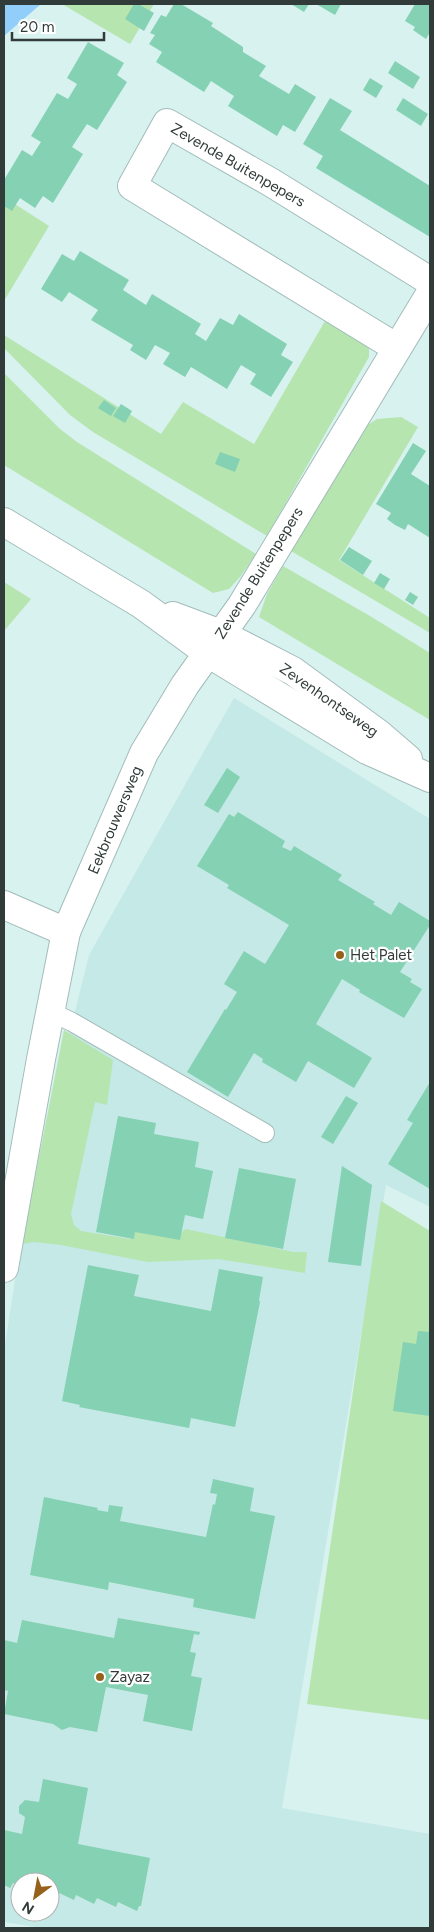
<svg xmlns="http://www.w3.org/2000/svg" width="434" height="1932" viewBox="0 0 434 1932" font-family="Figtree,sans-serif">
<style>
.built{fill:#c5e9e6;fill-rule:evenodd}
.green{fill:#b6e5b0}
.water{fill:#91cffa}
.building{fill:#85d1b3}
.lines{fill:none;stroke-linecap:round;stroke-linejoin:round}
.lane-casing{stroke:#a3bcba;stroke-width:20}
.street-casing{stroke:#a3bcba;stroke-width:30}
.secondary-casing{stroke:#a3bcba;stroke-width:30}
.lane{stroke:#fff;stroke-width:18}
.street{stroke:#fff;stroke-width:28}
.secondary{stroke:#fff;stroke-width:28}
.poi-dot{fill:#966118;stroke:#fff;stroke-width:2}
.labels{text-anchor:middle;stroke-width:4.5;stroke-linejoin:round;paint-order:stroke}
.street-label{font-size:15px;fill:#313b3a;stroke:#fff}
.poi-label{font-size:15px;fill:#313b3a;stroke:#fff;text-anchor:start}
</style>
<rect width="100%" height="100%" fill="#d8f2f0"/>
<!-- built -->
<path class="built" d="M 234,698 L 430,819 L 430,1207 L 386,1185 L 282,1808 L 430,1834 L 430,1928 L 41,1928 L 4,1922 L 4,1351 L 27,1203 L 89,955 ZM 20,1882 L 50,1882 L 50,1912 L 20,1912 Z"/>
<!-- green -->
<g class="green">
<path d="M 62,4 L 154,4 L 130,44 Z"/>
<path d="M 4,197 L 49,226 L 4,301 Z"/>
<path d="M 329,314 L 369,345 L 369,357 L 267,536 L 93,432 L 70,415 L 4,348 L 4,335 L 161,434 L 183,402 L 254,444 Z"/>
<path d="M 4,373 L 60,429 L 77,442 L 256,554 L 240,577 L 229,589 L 213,593 L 4,465 Z"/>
<path d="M 401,417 L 418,427 L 339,560 L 430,618 L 430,633 L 291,551 L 366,426 L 377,419 Z"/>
<path d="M 283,566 L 370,616 L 430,653 L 430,720 L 259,617 L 267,594 Z"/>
<path d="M 4,582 L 31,599 L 4,631 Z"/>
<path d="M 64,1030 L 113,1060 L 107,1105 L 95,1102 L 71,1214 L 74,1225 L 81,1231 L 130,1239 L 133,1225 L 180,1233 L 186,1229 L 293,1252 L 307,1252 L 305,1273 L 218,1259 L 148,1262 L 61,1245 L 34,1242 L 22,1244 Z"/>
<path d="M 381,1201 L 430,1231 L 430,1720 L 307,1704 Z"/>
</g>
<!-- water -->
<path class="water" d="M 4,4 L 41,4 L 4,36 Z"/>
<!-- building -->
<g class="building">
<path d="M 134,4 L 138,4 L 154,13 L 144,31 L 125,19 Z"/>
<path d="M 174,4 L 181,4 L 213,23 L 211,26 L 243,47 L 243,52 L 266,66 L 259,76 L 289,94 L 295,84 L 316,97 L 295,132 L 283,125 L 277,136 L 228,106 L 234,96 L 211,81 L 204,92 L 156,62 L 162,52 L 149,44 L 155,35 L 150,33 L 161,15 L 166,17 Z"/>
<path d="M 291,4 L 309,4 L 304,12 Z"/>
<path d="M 316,4 L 341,4 L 335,15 Z"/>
<path d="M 415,4 L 430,4 L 430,32 L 426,39 L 413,30 L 415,27 L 405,21 Z"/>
<path d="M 88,42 L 124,63 L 117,75 L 127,82 L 97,130 L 87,124 L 72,147 L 83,154 L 53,203 L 43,196 L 35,208 L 20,198 L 12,211 L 4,206 L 4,180 L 22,150 L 32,156 L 41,142 L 31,136 L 57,93 L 68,99 L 77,84 L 67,78 Z"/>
<path d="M 395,61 L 420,77 L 413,89 L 388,73 Z"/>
<path d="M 370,78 L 383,86 L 376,98 L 363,90 Z"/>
<path d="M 330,98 L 352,111 L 340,130 L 430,186 L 430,237 L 316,168 L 323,156 L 303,144 Z"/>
<path d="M 403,98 L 428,114 L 421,126 L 396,110 Z"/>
<path d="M 80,251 L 129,280 L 123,290 L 146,305 L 152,294 L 201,324 L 195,334 L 206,341 L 220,318 L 233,325 L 239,314 L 287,344 L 281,355 L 293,362 L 271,397 L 250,384 L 256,374 L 241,365 L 227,389 L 191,367 L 185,377 L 163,364 L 170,353 L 155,345 L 146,360 L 130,350 L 133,345 L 91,320 L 98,310 L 69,292 L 62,302 L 41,289 L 62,254 L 74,261 Z"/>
<path d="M 104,400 L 116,408 L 111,416 L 98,408 Z"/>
<path d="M 121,404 L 132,411 L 125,423 L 113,416 Z"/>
<path d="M 413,443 L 426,451 L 411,474 L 430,486 L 430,538 L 408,524 L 405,530 L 395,525 L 387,519 L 391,513 L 376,504 Z"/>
<path d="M 220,452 L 240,459 L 235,472 L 215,464 Z"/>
<path d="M 349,547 L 372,561 L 363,575 L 340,560 Z"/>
<path d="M 380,573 L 390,579 L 384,589 L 374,583 Z"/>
<path d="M 410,592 L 418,597 L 413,605 L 405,600 Z"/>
<path d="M 227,768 L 240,777 L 218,813 L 204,805 Z"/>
<path d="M 238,812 L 285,841 L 282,847 L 291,851 L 294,846 L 342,875 L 338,880 L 375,902 L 373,904 L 391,915 L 399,902 L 430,921 L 430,925 L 400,972 L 412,979 L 410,982 L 422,989 L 404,1018 L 359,992 L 360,990 L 342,979 L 316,1024 L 372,1058 L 354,1088 L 308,1061 L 296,1082 L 262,1062 L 263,1059 L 254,1053 L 228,1097 L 187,1072 L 225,1009 L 226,1010 L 237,992 L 224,984 L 244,951 L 265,964 L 289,925 L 227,888 L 229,885 L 197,866 L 229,814 L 234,817 Z"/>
<path d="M 430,1082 L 430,1189 L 388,1164 L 413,1123 L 407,1120 Z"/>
<path d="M 346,1096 L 358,1103 L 333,1144 L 321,1137 Z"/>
<path d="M 118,1116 L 156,1123 L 154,1134 L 199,1142 L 195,1167 L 213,1171 L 203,1219 L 185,1215 L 180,1240 L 135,1232 L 134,1239 L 96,1232 Z"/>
<path d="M 342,1166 L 372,1185 L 361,1266 L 328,1262 Z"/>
<path d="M 239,1168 L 296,1179 L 283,1249 L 225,1238 Z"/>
<path d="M 88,1265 L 139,1275 L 134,1296 L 211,1311 L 219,1269 L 263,1277 L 259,1300 L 260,1302 L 235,1427 L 191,1418 L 189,1428 L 79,1407 L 80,1405 L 62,1401 Z"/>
<path d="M 418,1331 L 430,1332 L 430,1416 L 393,1411 L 403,1342 L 416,1344 Z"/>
<path d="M 213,1479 L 254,1488 L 250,1511 L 275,1516 L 255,1619 L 193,1607 L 194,1599 L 109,1582 L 108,1590 L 30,1575 L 44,1497 L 98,1508 L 97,1510 L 108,1512 L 109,1505 L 123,1507 L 120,1521 L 206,1537 L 213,1504 L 215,1505 L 217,1494 L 210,1493 Z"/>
<path d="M 118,1618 L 200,1632 L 199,1635 L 194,1634 L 190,1652 L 196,1653 L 191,1676 L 202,1678 L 192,1731 L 143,1721 L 148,1695 L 106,1687 L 97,1732 L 70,1727 L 62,1730 L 53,1724 L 4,1714 L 8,1691 L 4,1690 L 4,1640 L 17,1643 L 22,1620 L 114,1638 Z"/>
<path d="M 43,1779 L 88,1788 L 78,1844 L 150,1858 L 141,1906 L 139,1906 L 137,1911 L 118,1902 L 116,1907 L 97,1898 L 94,1904 L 76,1895 L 74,1900 L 55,1891 L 52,1896 L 50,1895 L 50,1882 L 20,1882 L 20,1886 L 13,1883 L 10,1888 L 4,1885 L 4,1830 L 22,1834 L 25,1817 L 19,1813 L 19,1806 L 25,1800 L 39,1802 Z"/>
</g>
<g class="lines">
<!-- lane casing -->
<g class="lane-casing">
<path id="lane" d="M 51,1012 L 72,1022 L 265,1133"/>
</g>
<!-- street casing -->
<g class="street-casing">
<g id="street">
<path d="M 397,348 L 132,186 L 167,123 L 272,183 L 430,281"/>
<path d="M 4,905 L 66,932"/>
<path d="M 4,1268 L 41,1059 L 66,932 L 144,753 L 185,685 L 242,605 L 430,294"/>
</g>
</g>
<!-- secondary casing -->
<g class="secondary-casing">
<g id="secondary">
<path d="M 4,522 L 141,604 L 208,653 L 367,750 L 430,778"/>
<path d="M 173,616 L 221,634 L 293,671 L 379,734 L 408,759"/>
</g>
</g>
<!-- lane -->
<use href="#lane" class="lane"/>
<!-- street -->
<use href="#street" class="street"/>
<!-- secondary -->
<use href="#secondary" class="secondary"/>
</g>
<!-- markers -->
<g class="poi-dot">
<circle cx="340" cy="955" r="5"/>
<circle cx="100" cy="1677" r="5"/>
</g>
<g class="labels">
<!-- street labels -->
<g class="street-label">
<text transform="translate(238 165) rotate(30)" y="5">Zevende Buitenpepers</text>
<text transform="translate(259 573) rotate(-58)" y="5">Zevende Buitenpepers</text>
<text transform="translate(329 700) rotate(35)" y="5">Zevenhontseweg</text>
<text transform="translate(115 820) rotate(-67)" y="5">Eekbrouwersweg</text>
</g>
<!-- poi labels -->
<g class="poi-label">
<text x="350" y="960">Het Palet</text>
<text x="110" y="1682">Zayaz</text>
</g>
</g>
<!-- border -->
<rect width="434" height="1932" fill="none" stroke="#313b3a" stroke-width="10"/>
<!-- north arrow -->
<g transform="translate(35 1897) rotate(212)"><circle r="24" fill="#ffffff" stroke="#adb1b0"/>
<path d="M0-4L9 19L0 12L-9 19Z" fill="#966118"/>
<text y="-8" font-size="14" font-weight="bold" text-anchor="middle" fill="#313b3a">N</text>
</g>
<!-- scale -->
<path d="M12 32v8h92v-8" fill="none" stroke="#313b3a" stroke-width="2.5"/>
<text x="20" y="32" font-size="15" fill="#313b3a" stroke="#ffffff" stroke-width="4" paint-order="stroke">20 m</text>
</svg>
